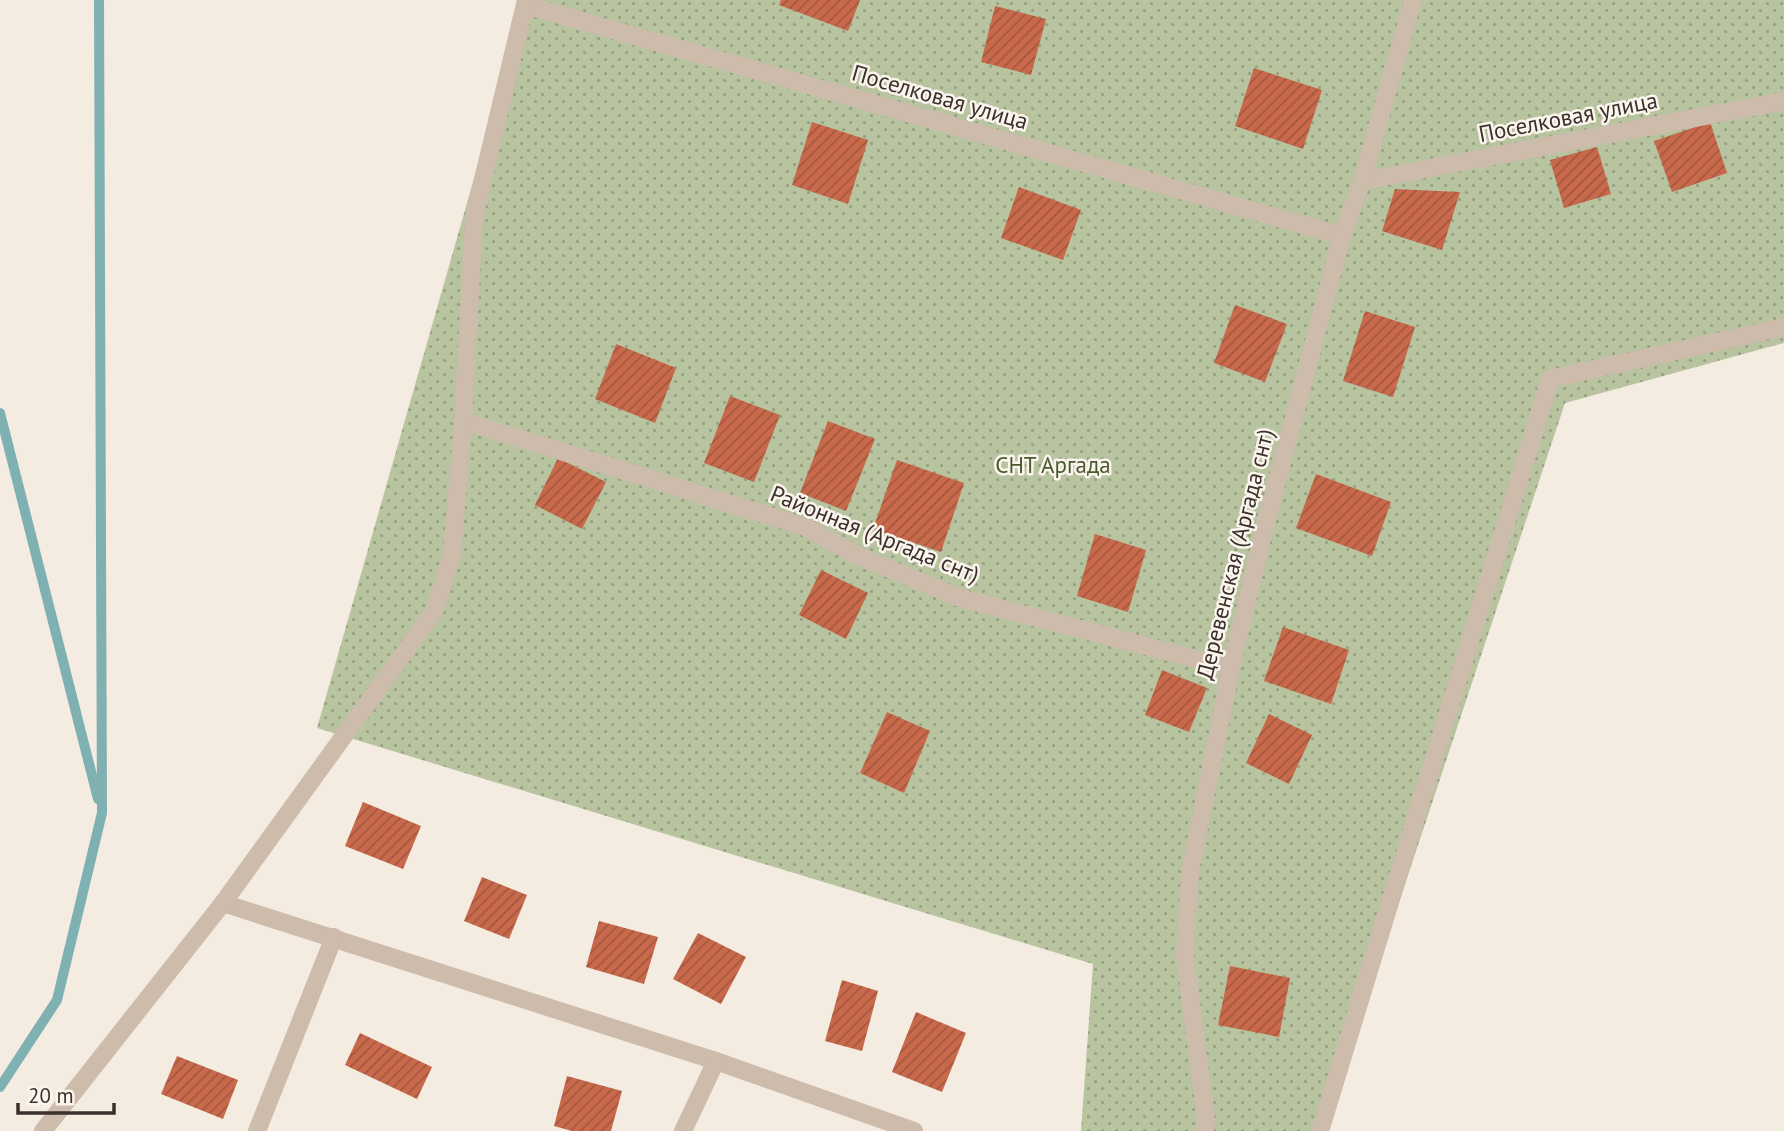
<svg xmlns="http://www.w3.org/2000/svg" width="1784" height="1131" viewBox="0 0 1784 1131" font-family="'PT Sans',sans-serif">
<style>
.garden{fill:url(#garden-dots)}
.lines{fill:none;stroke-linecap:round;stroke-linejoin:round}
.stream{stroke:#7fb0b2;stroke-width:10}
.building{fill:url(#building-hatch)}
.minor{stroke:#cdbbac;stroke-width:18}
.labels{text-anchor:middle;stroke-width:5;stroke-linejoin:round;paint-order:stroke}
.street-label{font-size:23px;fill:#3b302b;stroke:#fbf5ee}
.park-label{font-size:23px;fill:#4a5a2e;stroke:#fbf5ee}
</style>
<defs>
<pattern id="garden-dots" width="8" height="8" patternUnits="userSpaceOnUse" patternTransform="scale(1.75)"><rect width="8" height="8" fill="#b8c4a0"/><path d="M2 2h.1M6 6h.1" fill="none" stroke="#97a083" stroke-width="1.8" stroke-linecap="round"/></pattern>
<pattern id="building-hatch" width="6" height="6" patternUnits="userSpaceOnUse" patternTransform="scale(1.75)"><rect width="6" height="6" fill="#c8694b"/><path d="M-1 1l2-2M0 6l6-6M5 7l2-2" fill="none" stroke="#a4573f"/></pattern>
</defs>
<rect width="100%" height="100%" fill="#f4ebe1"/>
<!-- garden -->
<path class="garden" d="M 525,0 L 1784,0 L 1784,343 L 1565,403 L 1323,1131 L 1081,1131 L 1093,964 L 317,728 Z"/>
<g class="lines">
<!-- stream -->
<g class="stream">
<path d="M 0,413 L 98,799"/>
<path d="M 0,1087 L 57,1000 L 102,813 L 99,0"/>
</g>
</g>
<!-- building -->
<g class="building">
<path d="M 781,0 L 860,0 L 848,31 L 779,5 Z"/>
<path d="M 995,6 L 1046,19 L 1031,75 L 981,62 Z"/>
<path d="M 1254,68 L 1322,90 L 1303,149 L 1235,126 Z"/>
<path d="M 812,122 L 868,140 L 848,204 L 792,185 Z"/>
<path d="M 1710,122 L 1727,173 L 1672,192 L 1654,141 Z"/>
<path d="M 1597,147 L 1611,194 L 1564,208 L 1550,160 Z"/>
<path d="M 1019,187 L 1081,210 L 1063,260 L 1001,238 Z"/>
<path d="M 1395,189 L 1460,192 L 1442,250 L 1382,231 Z"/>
<path d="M 1235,305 L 1287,324 L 1265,382 L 1214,363 Z"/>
<path d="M 1365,311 L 1415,327 L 1393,397 L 1343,381 Z"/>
<path d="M 616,344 L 676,368 L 655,423 L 595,399 Z"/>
<path d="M 730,396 L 780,415 L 754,482 L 704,463 Z"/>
<path d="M 828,421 L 875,439 L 846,511 L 800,493 Z"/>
<path d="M 558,458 L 606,482 L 582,529 L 535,505 Z"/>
<path d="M 897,460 L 964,483 L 941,552 L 873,529 Z"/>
<path d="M 1316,474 L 1391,502 L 1372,556 L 1296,528 Z"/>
<path d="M 1095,534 L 1146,550 L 1128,612 L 1077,596 Z"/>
<path d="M 821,570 L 868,593 L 846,639 L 799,615 Z"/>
<path d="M 1283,627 L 1349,650 L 1331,704 L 1264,681 Z"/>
<path d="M 1162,670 L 1207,688 L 1189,732 L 1145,715 Z"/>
<path d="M 887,712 L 930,731 L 904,793 L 860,773 Z"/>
<path d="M 1269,714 L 1312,735 L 1289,784 L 1246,763 Z"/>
<path d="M 363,802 L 421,826 L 403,869 L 345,846 Z"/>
<path d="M 482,877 L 527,895 L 509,939 L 464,921 Z"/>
<path d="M 599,921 L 658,937 L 644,984 L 586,967 Z"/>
<path d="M 698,933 L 746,957 L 721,1004 L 673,979 Z"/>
<path d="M 1230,966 L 1290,978 L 1279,1037 L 1218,1025 Z"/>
<path d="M 842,980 L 878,991 L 862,1051 L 825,1041 Z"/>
<path d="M 916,1012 L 966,1033 L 942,1092 L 892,1072 Z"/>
<path d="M 360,1033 L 432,1067 L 417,1099 L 345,1065 Z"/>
<path d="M 177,1056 L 238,1080 L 223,1119 L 161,1094 Z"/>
<path d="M 567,1076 L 622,1091 L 611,1131 L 572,1131 L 554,1126 Z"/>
</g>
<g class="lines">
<!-- minor -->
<g class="minor">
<path d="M 525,5 L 1342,236"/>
<path d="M 1362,181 L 1784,101"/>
<path d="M 463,421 L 805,527 L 856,555 L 960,598 L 1231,668"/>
<path d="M 223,903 L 716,1061 L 914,1131"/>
<path d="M 43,1131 L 223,903 L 435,610 L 452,555 L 463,421 L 474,217 L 526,0"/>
<path d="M 257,1131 L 334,937"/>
<path d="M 683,1131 L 716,1061"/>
<path d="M 1205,1131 L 1206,1120 L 1185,955 L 1190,872 L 1231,668 L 1263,534 L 1342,236 L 1362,181 L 1413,0"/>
<path d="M 1320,1131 L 1550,379 L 1784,327"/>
</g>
</g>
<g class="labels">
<!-- street labels -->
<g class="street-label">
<text transform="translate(940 97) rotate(16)" y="8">Поселковая улица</text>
<text transform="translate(1568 117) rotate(-11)" y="8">Поселковая улица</text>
<text transform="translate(875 534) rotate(22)" y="8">Районная (Аргада снт)</text>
<text transform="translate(1235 554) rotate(-76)" y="8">Деревенская (Аргада снт)</text>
</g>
<!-- park labels -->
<g class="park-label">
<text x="1053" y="473">СНТ Аргада</text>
</g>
</g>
<!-- scale -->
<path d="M18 1103v10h96v-10" fill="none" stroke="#3b302b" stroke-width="3.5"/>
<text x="28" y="1103" font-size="21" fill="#3b302b" stroke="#fbf5ee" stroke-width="5" paint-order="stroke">20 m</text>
</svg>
